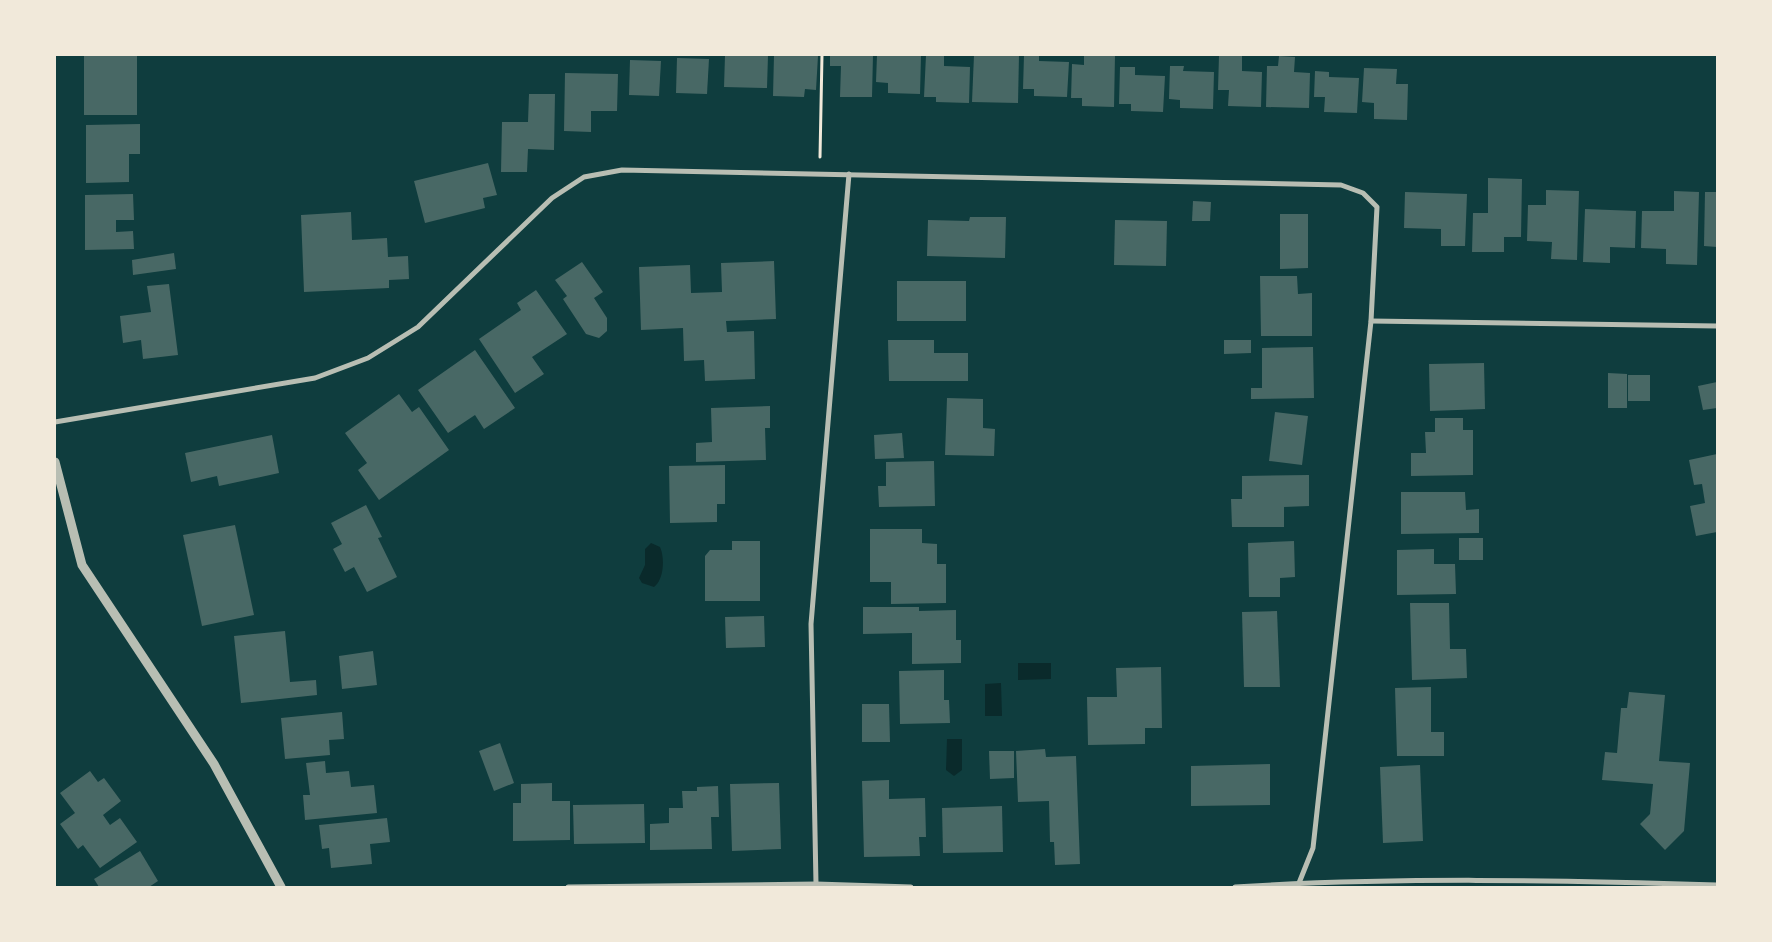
<svg xmlns="http://www.w3.org/2000/svg" width="1772" height="942" viewBox="0 0 1772 942" font-family="'Noto Sans',sans-serif">
<style>
.water{fill:#0a2a2b}
.building{fill:#486865}
.lines{fill:none;stroke-linecap:round;stroke-linejoin:round}
.path{stroke:#f1e9da;stroke-width:3}
.minor{stroke:#b8beb3;stroke-width:5}
.tertiary{stroke:#b8beb3;stroke-width:9}
</style>
<rect width="100%" height="100%" fill="#0f3d3e"/>
<!-- water -->
<g class="water">
<path d="M 651,543 L 660,547 C 665,558 664,580 654,587 L 642,583 L 639,578 L 645,565 L 645,549 Z"/>
<path d="M 1018,663 L 1051,663 L 1051,679 L 1018,680 Z"/>
<path d="M 1001,683 L 1002,716 L 985,716 L 985,684 Z"/>
<path d="M 947,739 L 962,739 L 962,770 L 954,776 L 946,770 Z"/>
</g>
<!-- building -->
<g class="building">
<rect x="84" y="55" width="53" height="60"/>
<path d="M 725,55 L 768,55 L 767,88 L 724,87 Z"/>
<path d="M 774,55 L 818,56 L 816,90 L 805,89 L 804,97 L 773,96 Z"/>
<path d="M 830,55 L 873,55 L 872,97 L 840,97 L 841,66 L 830,66 Z"/>
<path d="M 877,55 L 921,55 L 920,94 L 888,93 L 888,83 L 876,82 Z"/>
<path d="M 926,55 L 944,55 L 944,66 L 970,67 L 969,103 L 936,102 L 936,97 L 924,97 Z"/>
<path d="M 974,55 L 1019,55 L 1018,103 L 972,102 Z"/>
<path d="M 1024,55 L 1039,55 L 1039,61 L 1069,62 L 1067,97 L 1034,96 L 1034,89 L 1023,89 Z"/>
<path d="M 1084,55 L 1115,55 L 1114,107 L 1082,106 L 1082,98 L 1071,98 L 1072,64 L 1084,65 Z"/>
<path d="M 1219,55 L 1242,56 L 1242,71 L 1262,72 L 1261,107 L 1228,106 L 1229,90 L 1218,90 Z"/>
<path d="M 1279,56 L 1295,57 L 1294,72 L 1310,73 L 1309,108 L 1266,107 L 1267,66 L 1278,66 Z"/>
<path d="M 677,58 L 709,59 L 707,94 L 676,93 Z"/>
<path d="M 630,60 L 661,61 L 659,96 L 629,95 Z"/>
<path d="M 1170,66 L 1184,66 L 1183,71 L 1214,72 L 1213,109 L 1180,108 L 1180,100 L 1169,99 Z"/>
<path d="M 1120,67 L 1135,67 L 1135,75 L 1165,76 L 1163,112 L 1131,111 L 1131,104 L 1119,104 Z"/>
<path d="M 1364,68 L 1397,69 L 1396,84 L 1408,84 L 1407,120 L 1374,119 L 1374,103 L 1362,102 Z"/>
<path d="M 1315,71 L 1329,72 L 1329,77 L 1359,78 L 1357,113 L 1324,112 L 1325,97 L 1314,97 Z"/>
<path d="M 565,73 L 618,74 L 617,111 L 591,111 L 591,132 L 564,131 Z"/>
<path d="M 529,94 L 555,94 L 554,150 L 528,149 L 527,172 L 501,172 L 502,122 L 528,122 Z"/>
<path d="M 140,124 L 140,154 L 129,154 L 129,182 L 86,183 L 86,125 Z"/>
<path d="M 488,163 L 497,195 L 483,198 L 485,208 L 425,223 L 414,181 Z"/>
<path d="M 1488,178 L 1522,179 L 1521,237 L 1504,237 L 1504,252 L 1472,252 L 1473,213 L 1488,213 Z"/>
<path d="M 1546,190 L 1579,191 L 1577,260 L 1551,259 L 1552,242 L 1527,241 L 1528,205 L 1546,205 Z"/>
<path d="M 1674,191 L 1699,192 L 1697,265 L 1666,264 L 1666,249 L 1641,248 L 1642,211 L 1674,211 Z"/>
<path d="M 1405,192 L 1467,194 L 1465,246 L 1441,246 L 1441,229 L 1404,228 Z"/>
<path d="M 1705,192 L 1717,192 L 1717,247 L 1704,246 Z"/>
<path d="M 133,194 L 134,220 L 116,220 L 116,232 L 133,231 L 134,249 L 85,250 L 85,195 Z"/>
<path d="M 1193,201 L 1211,202 L 1210,221 L 1192,221 Z"/>
<path d="M 1585,209 L 1636,211 L 1635,248 L 1610,247 L 1610,263 L 1583,262 Z"/>
<path d="M 351,212 L 352,240 L 387,238 L 388,257 L 408,256 L 409,279 L 389,280 L 389,288 L 304,292 L 301,215 Z"/>
<path d="M 1280,214 L 1308,214 L 1308,268 L 1280,269 Z"/>
<path d="M 970,217 L 1006,217 L 1005,258 L 927,256 L 928,220 L 969,221 Z"/>
<path d="M 1115,220 L 1167,221 L 1166,266 L 1114,265 Z"/>
<path d="M 174,253 L 176,269 L 133,275 L 132,260 Z"/>
<path d="M 774,261 L 776,319 L 726,321 L 727,332 L 754,331 L 755,379 L 705,381 L 704,360 L 684,361 L 683,328 L 641,330 L 639,267 L 690,265 L 691,293 L 722,292 L 721,263 Z"/>
<path d="M 582,262 L 603,292 L 594,298 L 607,318 L 607,331 L 599,338 L 586,334 L 563,299 L 567,296 L 555,280 Z"/>
<path d="M 1260,276 L 1297,276 L 1298,294 L 1312,293 L 1312,336 L 1261,336 Z"/>
<rect x="897" y="281" width="69" height="40"/>
<path d="M 169,284 L 178,355 L 143,359 L 141,340 L 123,343 L 120,316 L 151,312 L 147,286 Z"/>
<path d="M 536,290 L 567,334 L 532,357 L 544,374 L 515,393 L 479,339 L 521,310 L 517,303 Z"/>
<path d="M 888,340 L 934,340 L 934,353 L 968,353 L 968,381 L 889,381 Z"/>
<path d="M 1224,340 L 1251,340 L 1251,353 L 1224,354 Z"/>
<path d="M 1313,347 L 1314,398 L 1251,399 L 1251,388 L 1262,388 L 1262,348 Z"/>
<path d="M 475,350 L 515,408 L 484,429 L 475,415 L 448,433 L 418,390 Z"/>
<path d="M 1484,363 L 1485,409 L 1430,411 L 1429,364 Z"/>
<path d="M 1608,373 L 1627,374 L 1627,408 L 1608,408 Z"/>
<rect x="1628" y="375" width="22" height="26"/>
<path d="M 1717,382 L 1717,408 L 1703,410 L 1698,386 Z"/>
<path d="M 399,394 L 412,412 L 419,407 L 449,450 L 379,500 L 358,470 L 367,463 L 345,433 Z"/>
<path d="M 947,398 L 983,399 L 983,428 L 995,429 L 994,456 L 945,455 Z"/>
<path d="M 770,406 L 770,428 L 765,428 L 766,460 L 696,462 L 696,443 L 712,442 L 711,408 Z"/>
<path d="M 1275,412 L 1308,416 L 1302,465 L 1269,461 Z"/>
<path d="M 1435,418 L 1463,418 L 1463,430 L 1473,430 L 1473,475 L 1411,476 L 1411,453 L 1426,453 L 1425,432 L 1435,432 Z"/>
<path d="M 902,433 L 904,458 L 875,459 L 874,435 Z"/>
<path d="M 272,435 L 279,473 L 219,486 L 217,476 L 191,482 L 185,453 Z"/>
<path d="M 1717,454 L 1717,532 L 1696,536 L 1690,506 L 1705,503 L 1702,484 L 1694,485 L 1689,460 Z"/>
<path d="M 934,461 L 935,506 L 879,507 L 878,486 L 886,486 L 886,462 Z"/>
<path d="M 725,465 L 725,504 L 717,504 L 717,522 L 670,523 L 669,466 Z"/>
<path d="M 1309,475 L 1309,506 L 1284,507 L 1284,527 L 1232,527 L 1231,499 L 1242,499 L 1242,476 Z"/>
<path d="M 1401,492 L 1465,492 L 1466,510 L 1479,509 L 1479,533 L 1401,534 Z"/>
<path d="M 366,505 L 382,537 L 378,538 L 397,577 L 367,592 L 354,567 L 345,572 L 333,549 L 342,544 L 331,523 Z"/>
<path d="M 235,525 L 254,615 L 202,626 L 183,535 Z"/>
<path d="M 870,529 L 922,529 L 922,543 L 937,544 L 937,564 L 946,564 L 946,603 L 891,604 L 891,582 L 870,582 Z"/>
<rect x="1459" y="538" width="24" height="22"/>
<path d="M 732,541 L 760,541 L 760,601 L 705,601 L 705,556 L 710,550 L 732,550 Z"/>
<path d="M 1294,541 L 1295,577 L 1280,578 L 1280,597 L 1249,597 L 1248,543 Z"/>
<path d="M 1434,549 L 1434,564 L 1455,564 L 1456,594 L 1397,595 L 1397,550 Z"/>
<path d="M 1410,603 L 1449,603 L 1450,649 L 1466,649 L 1467,678 L 1412,680 Z"/>
<path d="M 863,607 L 919,607 L 919,611 L 956,610 L 956,640 L 961,640 L 961,663 L 912,664 L 912,633 L 863,634 Z"/>
<path d="M 1277,611 L 1280,687 L 1244,687 L 1242,612 Z"/>
<path d="M 764,616 L 765,647 L 726,648 L 725,617 Z"/>
<path d="M 285,631 L 290,682 L 316,680 L 317,695 L 241,703 L 234,636 Z"/>
<path d="M 373,651 L 377,685 L 342,689 L 339,656 Z"/>
<path d="M 1161,667 L 1162,728 L 1145,728 L 1145,744 L 1088,745 L 1087,697 L 1117,697 L 1116,668 Z"/>
<path d="M 944,670 L 944,700 L 949,700 L 950,723 L 900,724 L 899,671 Z"/>
<path d="M 1431,687 L 1431,732 L 1444,732 L 1444,756 L 1397,756 L 1395,688 Z"/>
<path d="M 1629,692 L 1665,695 L 1659,761 L 1690,763 L 1684,831 L 1665,850 L 1640,824 L 1650,814 L 1653,784 L 1602,780 L 1605,752 L 1617,753 L 1621,708 L 1627,708 Z"/>
<path d="M 862,704 L 889,704 L 890,742 L 862,742 Z"/>
<path d="M 342,712 L 344,739 L 329,740 L 330,755 L 285,759 L 281,718 Z"/>
<path d="M 500,743 L 514,783 L 494,791 L 479,751 Z"/>
<path d="M 1045,749 L 1046,757 L 1076,756 L 1080,864 L 1055,865 L 1054,842 L 1050,842 L 1049,801 L 1018,802 L 1016,751 Z"/>
<path d="M 989,751 L 1014,751 L 1014,778 L 990,779 Z"/>
<path d="M 325,761 L 326,773 L 349,771 L 351,787 L 374,785 L 377,813 L 305,820 L 303,795 L 310,795 L 306,763 Z"/>
<path d="M 1270,764 L 1270,805 L 1191,806 L 1191,766 Z"/>
<path d="M 1420,765 L 1423,841 L 1383,843 L 1380,767 Z"/>
<path d="M 90,771 L 98,782 L 104,778 L 121,801 L 103,815 L 110,825 L 120,818 L 137,842 L 100,868 L 83,845 L 78,849 L 60,824 L 75,813 L 60,793 Z"/>
<path d="M 889,780 L 889,799 L 925,798 L 926,837 L 919,837 L 920,856 L 864,857 L 862,781 Z"/>
<path d="M 552,783 L 552,801 L 570,801 L 570,840 L 513,841 L 513,803 L 521,803 L 521,784 Z"/>
<path d="M 779,783 L 781,849 L 732,851 L 730,784 Z"/>
<path d="M 718,786 L 719,817 L 711,817 L 712,849 L 650,850 L 650,824 L 669,823 L 669,808 L 683,808 L 682,791 L 697,791 L 697,787 Z"/>
<path d="M 644,804 L 645,843 L 574,844 L 573,805 Z"/>
<path d="M 1002,806 L 1003,852 L 943,853 L 942,808 Z"/>
<path d="M 387,818 L 390,842 L 370,844 L 372,864 L 331,868 L 329,848 L 322,849 L 319,825 Z"/>
<path d="M 140,851 L 158,881 L 149,887 L 99,887 L 94,879 Z"/>
</g>
<g class="lines">
<!-- path -->
<path class="path" d="M 820,157 L 822,55"/>
<!-- minor -->
<g class="minor">
<path d="M 1371,321 L 1717,326"/>
<path d="M 55,422 L 315,378 L 368,358 L 418,327 L 552,198 L 584,177 L 622,170 L 1341,185 L 1363,193 L 1377,207 L 1371,321 L 1313,848 L 1299,883"/>
<path d="M 816,884 L 811,624 L 849,174"/>
<path d="M 568,887 L 816,884 L 911,887"/>
<path d="M 1235,887 C 1396,877 1557,880 1717,885"/>
</g>
<!-- tertiary -->
<path class="tertiary" d="M 55,462 L 82,565 L 214,764 L 281,887"/>
</g>
<!-- border -->
<rect width="1772" height="942" fill="none" stroke="#f1e9da" stroke-width="112"/>
</svg>
